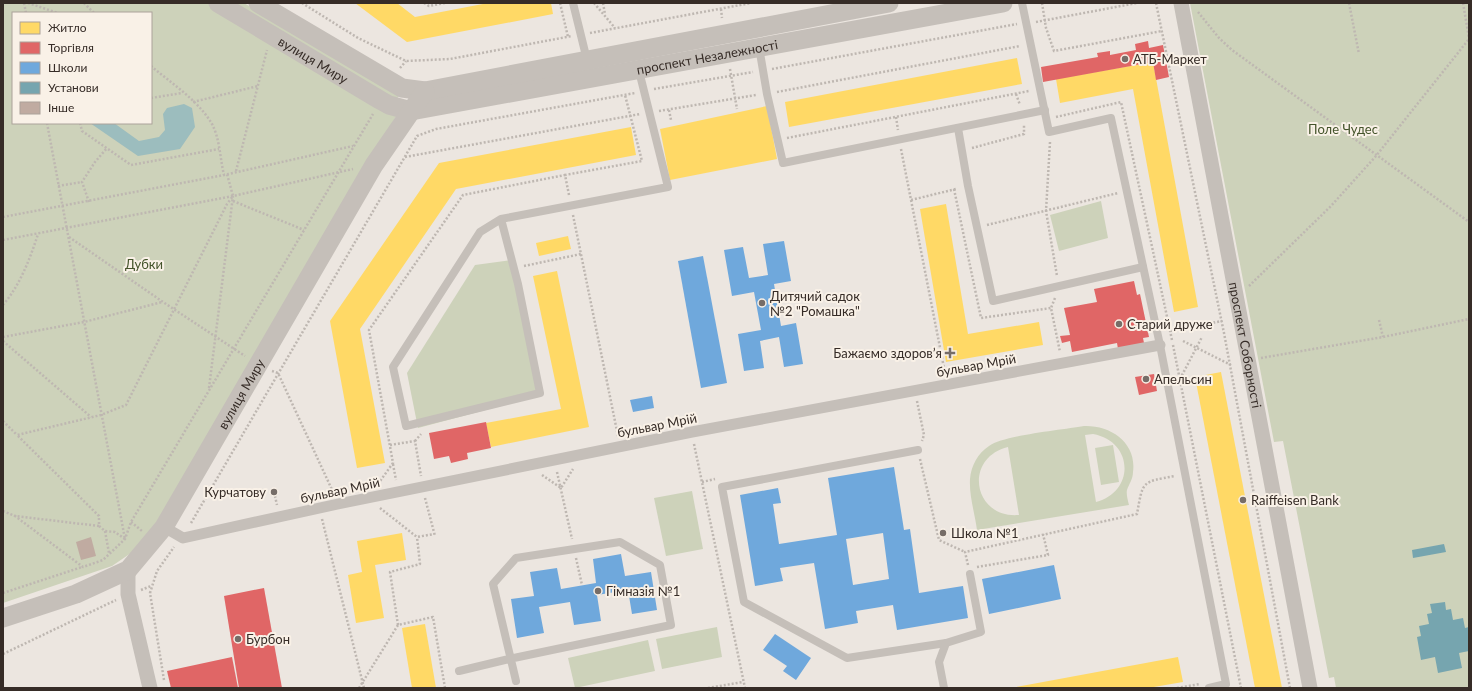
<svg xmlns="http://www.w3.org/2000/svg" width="1472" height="691" viewBox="0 0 1472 691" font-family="Lato,sans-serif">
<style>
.green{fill:#cdd2ba;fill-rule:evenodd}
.water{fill:#9cbdbe}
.homes{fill:#ffd966}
.shops{fill:#e06666}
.schools{fill:#6fa8dc;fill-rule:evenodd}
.public{fill:#76a5af}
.building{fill:#c0aba1}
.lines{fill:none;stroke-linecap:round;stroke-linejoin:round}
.path{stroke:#beb7b1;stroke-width:2.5;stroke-dasharray:2 2;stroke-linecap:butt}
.service{stroke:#c5bfb9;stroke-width:8}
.pedestrian{stroke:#c5bfb9;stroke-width:11}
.minor{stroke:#c5bfb9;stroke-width:15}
.tertiary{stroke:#c5bfb9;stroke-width:19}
.poi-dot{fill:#766d68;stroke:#f9f1e7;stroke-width:1.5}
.labels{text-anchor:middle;stroke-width:4;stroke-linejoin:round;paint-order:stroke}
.street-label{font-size:13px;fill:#362c27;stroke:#f9f1e7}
.poi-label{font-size:13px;fill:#362c27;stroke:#f9f1e7;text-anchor:start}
.park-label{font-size:13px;fill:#44542b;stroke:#f9f1e7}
</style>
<rect width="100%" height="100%" fill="#ece6e0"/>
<!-- green -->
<g class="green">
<path d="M 3,3 L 213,3 L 398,113 L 152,530 L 131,553 L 112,566 L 3,603 ZM 13,13 L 151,13 L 151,123 L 13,123 Z"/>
<path d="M 230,3 L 244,3 L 399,95 L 396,101 Z"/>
<path d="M 1190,3 L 1469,3 L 1469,688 L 1336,688 L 1334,677 L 1329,678 L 1283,441 L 1274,442 Z"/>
<path d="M 1101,201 L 1108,238 L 1059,251 L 1050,215 Z"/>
<path d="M 511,260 L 542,395 L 418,428 L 407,373 L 475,265 Z"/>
<path d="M 1084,426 C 1111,425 1137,443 1133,472 C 1133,479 1129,484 1127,490 C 1126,494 1128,501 1129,505 L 977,530 C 975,514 969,496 970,479 C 971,466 978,453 989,446 C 1005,435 1062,430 1084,426 ZM 1093,434 C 1133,441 1136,491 1096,502 L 1085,435 ZM 1008,447 L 1019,515 C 973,519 963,458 1008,447 Z"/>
<path d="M 1113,445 L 1119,482 L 1101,485 L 1095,448 Z"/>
<path d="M 692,491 L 703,549 L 666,556 L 654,498 Z"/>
<path d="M 717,627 L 722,657 L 662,669 L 656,639 Z"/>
<path d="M 648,640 L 655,671 L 575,688 L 568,658 Z"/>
</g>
<!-- water -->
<path class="water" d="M 184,104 L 192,108 L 195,127 L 180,149 L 138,156 L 90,123 L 114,123 L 139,141 L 159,137 L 165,130 L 163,114 L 167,108 Z"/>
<!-- homes -->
<g class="homes">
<path d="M 355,3 L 397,3 L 415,17 L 488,3 L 551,3 L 553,14 L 407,42 Z"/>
<path d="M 1017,58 L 1022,84 L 789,127 L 785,102 Z"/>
<path d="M 1153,62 L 1198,307 L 1174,312 L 1133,89 L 1060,103 L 1056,79 Z"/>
<path d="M 767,106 L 777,159 L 670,180 L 660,129 Z"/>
<path d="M 631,127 L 636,155 L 456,189 L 360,329 L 385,463 L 357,468 L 330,321 L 439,163 Z"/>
<path d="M 946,204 L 968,334 L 1039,322 L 1043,345 L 946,362 L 920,209 Z"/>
<path d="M 568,236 L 571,249 L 539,256 L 536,243 Z"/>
<path d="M 557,271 L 589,427 L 491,447 L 486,423 L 561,409 L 533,276 Z"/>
<path d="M 1221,372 L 1282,688 L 1255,688 L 1195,377 Z"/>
<path d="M 402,533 L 406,560 L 375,565 L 384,618 L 356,623 L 348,575 L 362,572 L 357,541 Z"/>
<path d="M 425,624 L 436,688 L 412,688 L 402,628 Z"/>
<path d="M 1178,657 L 1183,682 L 1148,688 L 1011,688 Z"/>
</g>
<!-- shops -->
<g class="shops">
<path d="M 1148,41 L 1149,48 L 1163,45 L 1169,77 L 1156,80 L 1153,62 L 1043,82 L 1041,67 L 1098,57 L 1097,53 L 1110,51 L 1110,55 L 1136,50 L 1135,44 Z"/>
<path d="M 1134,281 L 1137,295 L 1140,294 L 1149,337 L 1143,338 L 1144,343 L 1118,349 L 1117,343 L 1072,352 L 1070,341 L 1062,343 L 1060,336 L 1070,335 L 1064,308 L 1097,302 L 1094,289 Z"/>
<path d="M 1154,374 L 1157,391 L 1139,395 L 1135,377 Z"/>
<path d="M 486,422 L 491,448 L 467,453 L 468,459 L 451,463 L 449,456 L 434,459 L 429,433 Z"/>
<path d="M 264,588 L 282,688 L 239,688 L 224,596 Z"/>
<path d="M 232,657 L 238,688 L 171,688 L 167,671 Z"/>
</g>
<!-- schools -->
<g class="schools">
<path d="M 784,241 L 791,281 L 774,284 L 781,326 L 796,323 L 803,364 L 784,367 L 779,337 L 760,341 L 764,368 L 744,371 L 738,334 L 761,330 L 754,292 L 732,296 L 724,250 L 743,247 L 749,278 L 768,275 L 763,244 Z"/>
<path d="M 703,256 L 727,383 L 701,388 L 678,261 Z"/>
<path d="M 652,396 L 654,408 L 633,412 L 630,400 Z"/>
<path d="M 894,467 L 904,530 L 910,529 L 919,593 L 963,586 L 968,618 L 897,630 L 893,605 L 856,611 L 858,623 L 825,629 L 814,563 L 780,568 L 783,581 L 755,586 L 740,495 L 778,488 L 781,503 L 773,504 L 779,544 L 837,535 L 828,478 ZM 883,533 L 889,579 L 853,585 L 846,539 Z"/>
<path d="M 621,554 L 625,576 L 651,572 L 657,610 L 632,614 L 628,590 L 597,595 L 601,621 L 574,625 L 570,602 L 539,607 L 544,633 L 517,638 L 511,599 L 534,596 L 530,572 L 557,568 L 561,589 L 596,583 L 593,559 Z"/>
<path d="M 1054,565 L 1061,599 L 989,614 L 982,579 Z"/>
<path d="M 775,634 L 811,658 L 796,680 L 783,671 L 787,666 L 763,650 Z"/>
</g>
<!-- public -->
<g class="public">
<path d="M 1444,544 L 1446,552 L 1413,558 L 1412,550 Z"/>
<path d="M 1445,602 L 1446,610 L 1451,609 L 1453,620 L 1463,618 L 1465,628 L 1469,627 L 1469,651 L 1459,653 L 1462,668 L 1438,673 L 1435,657 L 1421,660 L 1417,637 L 1421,636 L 1419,626 L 1429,624 L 1427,614 L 1432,613 L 1430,604 Z"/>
</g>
<!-- building -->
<path class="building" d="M 91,537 L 96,556 L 81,560 L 76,542 Z"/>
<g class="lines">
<!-- path -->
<g class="path">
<path d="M 24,3 L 26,13"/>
<path d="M 28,3 L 58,13"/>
<path d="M 84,3 L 94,13"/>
<path d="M 302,3 L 358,38 L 406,61 L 450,59 L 572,36"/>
<path d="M 424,3 L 429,6 L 445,3"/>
<path d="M 560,3 L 568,37"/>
<path d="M 594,3 L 615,28"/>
<path d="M 603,3 L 605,14"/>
<path d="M 1042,3 L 1046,28 L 1054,51 L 1162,31"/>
<path d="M 1156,3 L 1224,333 L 1290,688"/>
<path d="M 1349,3 L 1359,54"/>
<path d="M 1463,3 L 1469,38"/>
<path d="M 721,9 L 722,18"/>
<path d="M 1198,12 L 1219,38 L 1232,50 L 1469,222"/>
<path d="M 1036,22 L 1137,3"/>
<path d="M 590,33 L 751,3"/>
<path d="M 151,66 C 171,83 198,100 212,124 C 220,139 220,159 224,175"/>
<path d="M 400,68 L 406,61"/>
<path d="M 730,69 L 737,109"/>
<path d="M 772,69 L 1017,24"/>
<path d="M 654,89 L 753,72"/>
<path d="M 777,92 L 1020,46"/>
<path d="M 1016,94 L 1020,105"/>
<path d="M 151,98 L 182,93"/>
<path d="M 193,102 L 258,86"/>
<path d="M 669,110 L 671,120"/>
<path d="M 659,111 L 756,95"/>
<path d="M 896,117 L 898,130"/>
<path d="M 1056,117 L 1121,102 L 1172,340"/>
<path d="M 47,123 L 125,539"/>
<path d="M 80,123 L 82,131 L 131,165 L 219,149"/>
<path d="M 787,138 L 1029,91"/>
<path d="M 1050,142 L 1046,211 L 1057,276"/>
<path d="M 972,148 L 1024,134 L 1024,125"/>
<path d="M 901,149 L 945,373"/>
<path d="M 405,157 L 640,114"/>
<path d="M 236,171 L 267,50"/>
<path d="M 58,186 L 82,182"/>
<path d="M 954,189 L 981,318 L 1051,308"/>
<path d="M 569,195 L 565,175 L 642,161 L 625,95"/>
<path d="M 911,200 L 956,189"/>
<path d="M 233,201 L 304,230"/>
<path d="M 89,202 L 82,182 L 95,162 L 107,148"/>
<path d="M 573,215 L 618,436"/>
<path d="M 3,217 L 224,175 L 353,146"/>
<path d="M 987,225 L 1118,193"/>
<path d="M 69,237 L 163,302 L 245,356"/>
<path d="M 3,240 L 233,196 L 353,169"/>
<path d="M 524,266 L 581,254"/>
<path d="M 1249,286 L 1331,206 L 1376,156 L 1469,39"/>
<path d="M 1055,298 L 1051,308 L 1060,352"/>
<path d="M 3,305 C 20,285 30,259 38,234"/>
<path d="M 1379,320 L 1383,337"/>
<path d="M 1170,331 L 1222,321"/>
<path d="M 3,337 L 84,322 L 162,302"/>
<path d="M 3,341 L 91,417"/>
<path d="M 1183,341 L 1231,365"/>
<path d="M 1173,345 L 1241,688"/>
<path d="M 1261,358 L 1383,337 L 1469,319"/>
<path d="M 272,371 L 278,373 L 334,494"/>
<path d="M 1180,379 L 1202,337"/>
<path d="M 209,388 L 233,196"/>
<path d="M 917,401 L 924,435 L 922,441"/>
<path d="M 3,421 L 17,435"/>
<path d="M 415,441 L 421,434"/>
<path d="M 694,444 L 745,688"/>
<path d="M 390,445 L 415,441 L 421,476"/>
<path d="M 920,459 L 939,540 L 965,552"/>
<path d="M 393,464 L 396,480"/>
<path d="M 557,472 L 572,539"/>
<path d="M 542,475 L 561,488 L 573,469"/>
<path d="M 702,482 L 715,479"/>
<path d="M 378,484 L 393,463 L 369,330 L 463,195 L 565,175"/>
<path d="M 274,492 L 277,505"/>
<path d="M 425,498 L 435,536"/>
<path d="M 380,508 L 417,537 L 434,534"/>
<path d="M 3,511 L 15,516"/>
<path d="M 322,519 L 364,688"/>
<path d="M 131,522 L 142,531"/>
<path d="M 191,523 L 417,136 L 436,129 L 635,93"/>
<path d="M 99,526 L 15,516 L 83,567 L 103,560 L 125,539 L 131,522 L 373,114"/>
<path d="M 105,531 L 109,553"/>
<path d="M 125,539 L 115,532 L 105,531 L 99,526 L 99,516 L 17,435 L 101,415 L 126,405 L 227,204 L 233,196 L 227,174"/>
<path d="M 576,558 L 582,585"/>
<path d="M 968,565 L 965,552 L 1137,514 C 1143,481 1141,482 1175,476"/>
<path d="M 977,567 L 1048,555 L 1043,534"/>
<path d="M 141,590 L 151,586"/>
<path d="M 3,593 L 82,567"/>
<path d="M 398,625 L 390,572 L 420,564 L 417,537"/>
<path d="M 3,654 L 116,600"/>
<path d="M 164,680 L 150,593 L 157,571 L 174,547"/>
<path d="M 359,688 L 398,625 L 433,617 L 445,688"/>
<path d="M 708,688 L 743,682"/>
<path d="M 1177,688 L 1200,684"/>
</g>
<!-- service -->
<g class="service">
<path d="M 573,3 L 587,60"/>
<path d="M 1022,3 L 1049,132 L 1111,118 L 1160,345 L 1226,684 L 1209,688"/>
<path d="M 759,47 L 767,94 L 783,163 L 1045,110"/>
<path d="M 958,128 L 968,186 L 993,301 L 1143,267"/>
<path d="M 501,219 L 518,284 L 540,393 L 406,426 L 393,367 L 480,232 L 501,219 L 668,187 L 639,71"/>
<path d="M 918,450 L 722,487 L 744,602 L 847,658 L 946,643"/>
<path d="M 459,671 L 509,659 L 671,625 L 660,565 L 620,542 L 516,558 L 493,584 L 516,681"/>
<path d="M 944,688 L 939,662 L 946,643 L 981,632 L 970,574"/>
</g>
<!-- pedestrian -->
<path class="pedestrian" d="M 164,527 L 183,538 L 338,504 L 692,432 L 1160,345"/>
<!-- minor -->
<g class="minor">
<path id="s1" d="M 1181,3 L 1310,688"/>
<path d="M 128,570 L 128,594 L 150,688"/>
</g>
<!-- tertiary -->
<g class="tertiary">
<path id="s2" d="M 218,3 L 380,100 L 389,105 L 411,111 L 1003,3"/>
<path d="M 258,3 L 402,88 L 425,91 L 889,3"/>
<path id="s3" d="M 3,618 L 76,594 L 128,570 L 164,527 L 374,165 L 425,91"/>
</g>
</g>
<!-- markers -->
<g class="poi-dot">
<circle cx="1125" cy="59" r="4"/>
<circle cx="762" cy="303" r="4"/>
<circle cx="1119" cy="324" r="4"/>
<path d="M948 347h4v4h4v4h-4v4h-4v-4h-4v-4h4z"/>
<circle cx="1146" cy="379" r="4"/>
<circle cx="274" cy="492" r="4"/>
<circle cx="1243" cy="500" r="4"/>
<circle cx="943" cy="533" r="4"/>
<circle cx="598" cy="591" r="4"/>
<circle cx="238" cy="639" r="4"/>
</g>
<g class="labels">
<!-- street labels -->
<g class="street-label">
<text dy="5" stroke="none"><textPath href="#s2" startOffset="523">проспект Незалежності</textPath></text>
<text dy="5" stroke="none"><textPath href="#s2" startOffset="111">вулиця Миру</textPath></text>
<text dy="5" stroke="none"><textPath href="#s1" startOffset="348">проспект Соборності</textPath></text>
<text transform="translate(976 365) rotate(-10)" y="5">бульвар Мрій</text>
<text dy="5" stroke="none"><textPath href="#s3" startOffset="344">вулиця Миру</textPath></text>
<text transform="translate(657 425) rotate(-11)" y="5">бульвар Мрій</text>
<text transform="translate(340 490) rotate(-12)" y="5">бульвар Мрій</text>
</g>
<!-- poi labels -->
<g class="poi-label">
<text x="1133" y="64">АТБ-Маркет</text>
<text x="770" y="301">Дитячий садок<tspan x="770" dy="15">№2 "Ромашка"</tspan></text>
<text x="1127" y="329">Старий друже</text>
<text x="942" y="358" text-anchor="end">Бажаємо здоровʼя</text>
<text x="1154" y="384">Апельсин</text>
<text x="266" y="497" text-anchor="end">Курчатову</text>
<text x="1251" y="505">Raiffeisen Bank</text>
<text x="951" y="538">Школа №1</text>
<text x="606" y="596">Гімназія №1</text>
<text x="246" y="644">Бурбон</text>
</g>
<!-- park labels -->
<g class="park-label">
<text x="1343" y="134">Поле Чудес</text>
<text x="144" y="269">Дубки</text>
</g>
</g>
<!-- border -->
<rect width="1472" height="691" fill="none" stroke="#362c27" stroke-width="8"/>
<!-- legend -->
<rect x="12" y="12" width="140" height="112" fill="#f9f1e7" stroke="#aba29a"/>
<rect x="20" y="22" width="20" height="12" fill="#ffd966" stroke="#aba29a"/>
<text x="48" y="32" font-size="12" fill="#362c27">Житло</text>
<rect x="20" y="42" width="20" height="12" fill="#e06666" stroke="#aba29a"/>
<text x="48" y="52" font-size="12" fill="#362c27">Торгівля</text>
<rect x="20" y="62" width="20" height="12" fill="#6fa8dc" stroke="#aba29a"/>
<text x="48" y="72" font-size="12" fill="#362c27">Школи</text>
<rect x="20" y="82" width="20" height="12" fill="#76a5af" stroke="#aba29a"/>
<text x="48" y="92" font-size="12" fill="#362c27">Установи</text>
<rect x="20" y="102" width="20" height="12" fill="#c0aba1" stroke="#aba29a"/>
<text x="48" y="112" font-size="12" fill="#362c27">Інше</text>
</svg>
